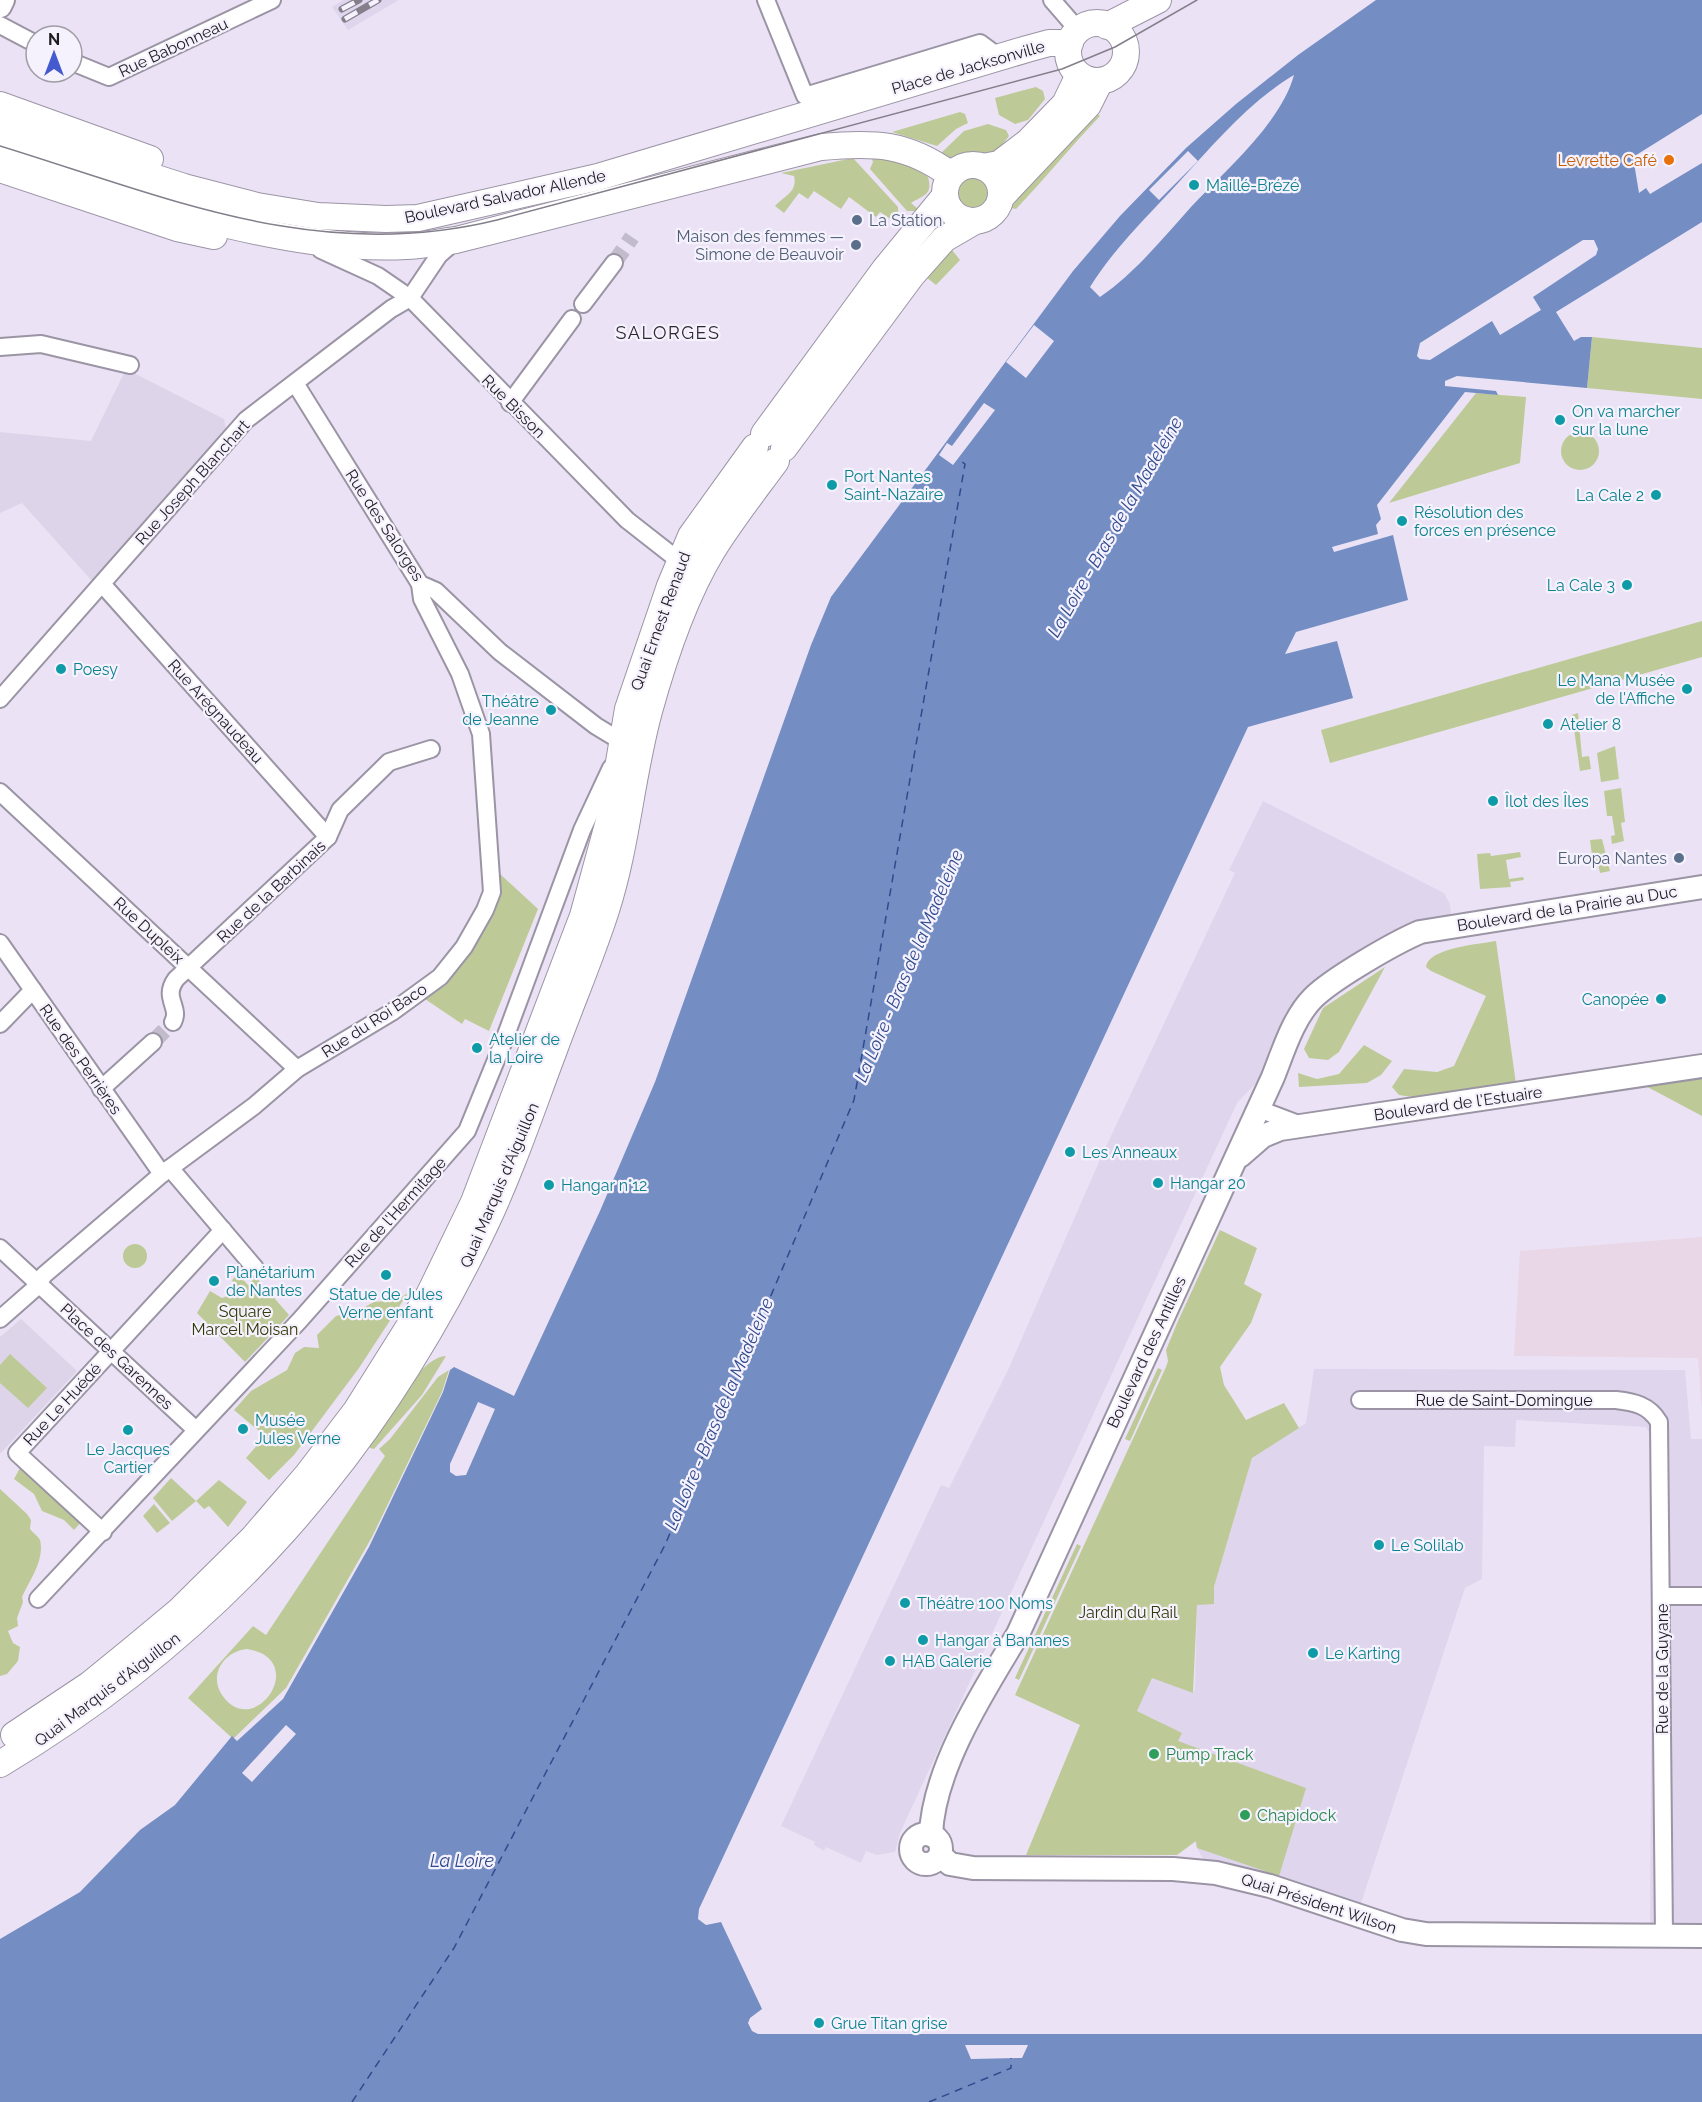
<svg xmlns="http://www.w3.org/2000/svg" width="1702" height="2102" viewBox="0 0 1702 2102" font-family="Raleway,sans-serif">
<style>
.built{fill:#dfd5ed}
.industrial{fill:#e9d6e6}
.education{fill:#ded4e9}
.green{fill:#bdca97;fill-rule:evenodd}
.water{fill:#748dc3;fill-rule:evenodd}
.pier{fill:#ebe3f5}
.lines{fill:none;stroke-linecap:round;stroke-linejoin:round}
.ferry{stroke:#2f4b8e;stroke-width:1.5;stroke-dasharray:8 6;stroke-linecap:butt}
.street-tunnel{stroke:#c2bbcb;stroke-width:16;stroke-dasharray:16 8;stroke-linecap:butt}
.street-casing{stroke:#9b94a5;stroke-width:20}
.secondary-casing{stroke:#9b94a5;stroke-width:26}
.primary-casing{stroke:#9b94a5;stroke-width:28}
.street{stroke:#fff;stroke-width:16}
.secondary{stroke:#fff;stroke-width:22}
.primary{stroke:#fff;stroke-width:26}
.tram{stroke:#847f8b;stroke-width:1.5}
.rail-casing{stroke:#847f8b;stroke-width:7}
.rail{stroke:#f6f2fd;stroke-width:4.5;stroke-dasharray:14;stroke-linecap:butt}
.food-dot{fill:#e8710a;stroke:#f6f2fd;stroke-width:2}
.culture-dot{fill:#0f9aa8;stroke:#f6f2fd;stroke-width:2}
.service-dot{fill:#5c6f8a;stroke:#f6f2fd;stroke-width:2}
.leisure-dot{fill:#2e9e5b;stroke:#f6f2fd;stroke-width:2}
.labels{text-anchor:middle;stroke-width:4.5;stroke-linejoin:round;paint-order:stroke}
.street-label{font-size:16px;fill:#1e1b21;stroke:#f6f2fd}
.food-label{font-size:16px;fill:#c56008;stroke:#f6f2fd;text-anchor:end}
.culture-label{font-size:16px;fill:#0d838f;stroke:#f6f2fd;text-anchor:start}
.service-label{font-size:16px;fill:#4e5e75;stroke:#f6f2fd;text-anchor:end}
.park-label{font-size:16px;fill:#303908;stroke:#f6f2fd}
.leisure-label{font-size:16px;fill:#27864d;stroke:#f6f2fd;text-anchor:start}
.neighbourhood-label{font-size:18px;letter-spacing:1.5px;fill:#2d2734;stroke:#f6f2fd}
.water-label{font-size:18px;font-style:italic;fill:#2f4b8e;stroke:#f6f2fd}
</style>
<rect width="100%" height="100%" fill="#ebe3f5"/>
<!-- built -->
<g class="built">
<path d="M 343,0 L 399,0 L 348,30 L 332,7 Z"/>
<path d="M 1263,801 L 1444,893 L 1450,904 L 1451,915 L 1415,920 L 1401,927 L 1308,986 L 1297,998 L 1259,1080 L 1237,1103 L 900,1833 L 895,1852 L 877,1855 L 866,1851 L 861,1863 L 826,1847 L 824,1851 L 814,1845 L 815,1842 L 781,1826 L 941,1485 L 949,1488 L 1008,1370 L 1102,1155 L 1235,873 L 1229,870 Z"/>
<path d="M 1314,1369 L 1685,1370 L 1691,1439 L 1702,1439 L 1702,1923 L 1650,1924 L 1653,1441 L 1646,1427 L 1516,1420 L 1515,1447 L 1484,1446 L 1482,1579 L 1465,1588 L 1360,1906 L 1206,1864 L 1197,1848 L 1160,1722 L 1137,1711 L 1152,1677 L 1193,1693 L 1195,1689 L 1197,1604 L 1214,1604 L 1214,1587 L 1252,1458 L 1306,1423 Z"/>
</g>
<!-- industrial -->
<path class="industrial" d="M 1702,1237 L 1702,1411 L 1698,1358 L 1514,1356 L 1520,1251 Z"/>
<!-- education -->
<g class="education">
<path d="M 126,369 L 224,419 L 226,430 L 92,581 L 22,503 L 0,513 L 0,432 L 91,441 Z"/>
<path d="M 21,1319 L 77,1371 L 0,1454 L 0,1337 Z"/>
</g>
<!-- green -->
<g class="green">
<path d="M 1036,87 L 1043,91 L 1045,99 L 1028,120 L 1015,124 L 999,115 L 995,98 Z"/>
<path d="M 960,112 L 965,114 L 968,123 L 956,129 L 937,146 L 892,132 Z"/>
<path d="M 1095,112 L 1100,116 C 1071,146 1045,179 1016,209 L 1011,208 L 1028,184 Z"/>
<path d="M 988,124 L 1006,130 L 1009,136 L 1002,145 L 1004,148 L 988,159 L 965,157 L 948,164 L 938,156 L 964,131 Z"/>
<path d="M 870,154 L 896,157 L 928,177 C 933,195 924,195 911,203 L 918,209 L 916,211 L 907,211 L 870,169 L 873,162 Z"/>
<path d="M 853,158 L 898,207 L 898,213 L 892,220 L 880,212 L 876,217 L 849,197 L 841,209 L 814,191 L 808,199 L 799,193 L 784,213 L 775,206 C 784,196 798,192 794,176 L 781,173 Z"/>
<circle cx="972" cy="193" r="20"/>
<path d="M 952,250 L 960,260 L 936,285 L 926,277 Z"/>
<path d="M 1592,337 L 1702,348 L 1702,399 L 1587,388 Z"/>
<path d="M 1476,393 L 1526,397 L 1520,463 L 1389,503 Z"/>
<circle cx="1580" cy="451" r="19"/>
<path d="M 1702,621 L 1702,657 L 1330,763 L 1321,730 Z"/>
<path d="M 1578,713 L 1582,757 L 1589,756 L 1591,769 L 1580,771 L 1572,715 Z"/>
<path d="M 1615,746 L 1619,779 L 1601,782 L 1597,753 Z"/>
<path d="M 1621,788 L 1625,822 L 1621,823 L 1624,841 L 1612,844 L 1611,836 L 1615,835 L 1612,816 L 1607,816 L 1604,791 Z"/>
<path d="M 1602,839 L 1610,871 L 1600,873 L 1598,863 L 1593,863 L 1590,840 Z"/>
<path d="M 1520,852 L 1521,857 L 1506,860 L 1509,879 L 1523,877 L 1524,880 L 1510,882 L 1511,887 L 1480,889 L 1477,854 L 1490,853 L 1491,856 Z"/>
<path d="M 499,873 L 538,909 L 489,1031 L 465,1019 L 462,1024 L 425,999 L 447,984 L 497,897 Z"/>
<path d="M 1496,941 L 1516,1084 L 1425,1099 L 1399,1095 L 1392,1087 L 1404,1069 L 1437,1072 L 1454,1066 L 1486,996 L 1431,971 L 1426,967 C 1428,948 1479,944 1496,941 Z"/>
<path d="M 1385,967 L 1339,1052 L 1328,1060 L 1309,1058 L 1304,1049 L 1323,1008 Z"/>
<path d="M 1364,1045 L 1392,1061 L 1381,1075 L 1367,1083 L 1299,1087 L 1298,1073 L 1317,1079 L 1339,1074 Z"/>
<path d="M 1702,1073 L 1702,1116 L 1640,1083 Z"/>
<path d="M 1220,1230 L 1257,1248 L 1244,1284 L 1262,1294 L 1251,1323 L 1220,1367 L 1224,1385 L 1246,1420 L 1284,1403 L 1299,1428 L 1252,1458 L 1214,1587 L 1214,1604 L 1197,1605 L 1193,1693 L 1152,1678 L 1137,1711 L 1182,1733 L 1178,1741 L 1306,1788 L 1279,1876 L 1197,1848 L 1196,1841 L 1177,1855 L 1026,1855 L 1080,1725 L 1015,1695 L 1166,1367 L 1168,1361 L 1166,1350 L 1178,1321 Z"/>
<circle cx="135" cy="1256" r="12"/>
<path d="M 238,1274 L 248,1285 L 256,1277 L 289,1315 L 245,1362 L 197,1313 L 210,1291 L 222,1298 L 231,1295 L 235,1286 L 232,1280 Z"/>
<path d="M 408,1293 L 359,1368 L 294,1455 L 269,1480 L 246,1458 L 265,1436 L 234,1410 L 251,1391 L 287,1370 L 295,1353 L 304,1347 L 319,1348 L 317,1335 L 336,1316 L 357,1311 L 374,1302 L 397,1300 Z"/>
<path d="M 10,1354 L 47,1388 L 28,1408 L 0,1383 L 0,1365 Z"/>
<path d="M 446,1356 L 422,1395 L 374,1449 L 370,1448 L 369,1444 C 384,1422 420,1356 446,1356 Z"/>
<path d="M 1158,1368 L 1162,1370 L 1130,1441 L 1125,1439 Z"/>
<path d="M 449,1370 L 442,1392 L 372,1537 L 286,1688 L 234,1738 L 231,1737 L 188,1698 L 253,1626 L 266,1635 L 385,1456 L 379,1449 L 390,1439 L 438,1377 ZM 247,1649 C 311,1659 254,1742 222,1695 C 208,1674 225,1651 247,1649 Z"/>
<path d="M 21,1466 L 81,1522 L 74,1530 L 64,1520 L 42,1511 L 34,1494 L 14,1479 Z"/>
<path d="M 171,1478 L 196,1501 L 219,1480 L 247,1502 L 228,1527 L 209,1506 L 204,1509 L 196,1501 L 172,1521 L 153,1498 Z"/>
<path d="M 0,1489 L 27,1514 L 31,1520 L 30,1529 C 33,1533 38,1536 40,1540 C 45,1560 30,1579 22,1597 L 23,1602 L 17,1618 L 18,1626 L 8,1631 L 13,1643 L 20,1647 L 18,1661 L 7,1674 L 0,1676 Z"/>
<path d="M 154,1504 L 170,1523 L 157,1533 L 143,1516 Z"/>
<path d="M 1077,1544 L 1081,1546 L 1019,1680 L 1015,1678 Z"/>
</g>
<!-- water -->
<path class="water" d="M 1376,0 L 1702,0 L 1702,222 L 1556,312 L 1574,341 L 1581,337 L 1592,337 L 1587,388 L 1457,376 L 1445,381 L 1445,386 L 1496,391 L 1498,395 L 1465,392 L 1377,505 L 1381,519 L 1376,525 L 1378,534 L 1332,547 L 1334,552 L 1393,535 L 1408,600 L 1296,632 L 1285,654 L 1337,641 L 1353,698 L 1248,727 L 699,1909 L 698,1919 L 706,1925 L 721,1922 L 762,2009 L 750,2018 L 748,2023 L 752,2031 L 758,2034 L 1702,2034 L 1702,2102 L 0,2102 L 0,1939 L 80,1892 L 140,1830 L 175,1805 L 232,1736 L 237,1741 L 283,1699 L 369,1547 L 443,1392 L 450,1370 L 454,1367 L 514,1396 L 600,1211 L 655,1082 L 811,645 L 831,597 L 1073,271 L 1120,216 L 1186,148 L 1236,104 L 1298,55 ZM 1294,75 C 1281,123 1225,171 1191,207 C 1163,238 1135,273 1100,297 L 1090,287 C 1114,248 1148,216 1179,182 C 1215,143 1249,102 1294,75 Z"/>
<!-- pier -->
<g class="pier">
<path d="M 1702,114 L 1702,163 L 1650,194 L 1646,188 L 1639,193 L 1633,157 Z"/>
<path d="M 1188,151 L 1198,161 L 1159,200 L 1149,190 Z"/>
<path d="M 1583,240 L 1594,240 L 1598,249 L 1596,255 L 1533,297 L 1541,310 L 1500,335 L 1492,321 L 1430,360 L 1420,359 L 1417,356 L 1420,343 Z"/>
<path d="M 1034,325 L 1054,341 L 1026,378 L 1006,362 Z"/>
<path d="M 984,403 L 995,410 L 953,465 L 939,455 L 947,443 L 952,446 Z"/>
<path d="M 478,1402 L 495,1409 L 466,1475 L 456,1476 L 450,1472 L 450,1464 Z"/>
<path d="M 286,1725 L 296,1734 L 252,1782 L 242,1773 Z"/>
<path d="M 965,2045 L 1028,2045 L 1022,2058 L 971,2059 Z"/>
</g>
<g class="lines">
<!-- ferry -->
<g class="ferry">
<path d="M 352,2102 L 454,1948 L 665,1545 L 854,1100 L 965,464 L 958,459"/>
<path d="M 929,2102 L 1011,2068 L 1011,2058"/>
</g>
<!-- street-tunnel -->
<g class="street-tunnel">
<path d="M 614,263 L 632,237"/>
<path d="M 153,1042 L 173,1022"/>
</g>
<!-- street casing -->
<g class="street-casing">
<g id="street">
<path d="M 766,0 L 805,96 L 980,43 L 999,57"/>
<path d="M 1052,0 L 1078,30"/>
<path d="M 0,25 L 36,44"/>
<path d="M 72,62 L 109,77 L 272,0"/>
<path d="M 321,250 L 378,276 L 410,298 L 627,520 L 687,567"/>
<path d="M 583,304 L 614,263"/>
<path d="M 0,347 L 41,344 L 130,365"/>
<path d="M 295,383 L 420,584 L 436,591 L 500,652 L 596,726 L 629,746"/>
<path d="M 510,403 L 572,319"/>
<path d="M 103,585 L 328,837"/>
<path d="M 0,699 L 246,420 L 391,309 L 410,298 L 439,255 L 455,241"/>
<path d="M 0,792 L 297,1069"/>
<path d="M 0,943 L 162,1174"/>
<path d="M 173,1022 C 181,1007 162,998 176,979 L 328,837 L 340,810 L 389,762 L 431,749"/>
<path d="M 0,1024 L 33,990"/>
<path d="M 101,1089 L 153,1042"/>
<path d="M 1261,1104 L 1264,1111 L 1301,1125"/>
<path d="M 170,1168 L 255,1268"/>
<path d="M 0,1248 L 196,1430"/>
<path d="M 0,1319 L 33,1290 L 44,1275 L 162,1174 L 254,1106 L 297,1069 L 392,1012 L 440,977 L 464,947 L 485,910 L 492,892 L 481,734 L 460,674 L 422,599 L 420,584"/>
<path d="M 1360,1400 L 1616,1400 C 1634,1402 1649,1405 1659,1422 L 1664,1936"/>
<path d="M 103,1532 L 17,1453 L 223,1230"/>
<path d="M 1662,1596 L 1702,1596"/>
<path d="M 38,1599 L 300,1320 L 467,1131 L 503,1043 L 582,830 L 611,768"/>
</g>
</g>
<!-- secondary casing -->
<g class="secondary-casing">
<g id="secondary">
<path d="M 0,6 L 3,0"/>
<path d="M 1240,1156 L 1263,1136 L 1280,1129 L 1702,1066"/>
<circle cx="926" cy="1849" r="15"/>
<path d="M 931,1835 C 933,1769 984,1690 1018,1634 L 1273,1077 C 1283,1052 1293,1018 1313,998 C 1332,979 1394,943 1420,932 L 1702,887"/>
<path d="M 940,1855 L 950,1864 L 973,1868 L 1173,1869 L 1216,1873 L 1270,1886 L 1402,1930 L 1426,1934 L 1702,1936"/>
</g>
</g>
<!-- primary casing -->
<g class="primary-casing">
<g id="primary">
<circle cx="1097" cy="52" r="29"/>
<path d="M 1107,26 L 1158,0"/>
<path d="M 0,105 L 150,159"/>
<path d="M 0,128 L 184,187 L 257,206 L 318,216 L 386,219 L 418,218 L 598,177 L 1027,49 L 1049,43 L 1070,43"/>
<path d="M 0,150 L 224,224 C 283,238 345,249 406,246 C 422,246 439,242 456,240 L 821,147 C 875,142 907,143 951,175"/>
<circle cx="973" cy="193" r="28"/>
<path d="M 983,167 L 999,164 L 1028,142 L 1065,104 L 1079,75"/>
<path d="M 0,169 L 177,228 L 214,236"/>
<path d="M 1001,197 L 1088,105 L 1100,81"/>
<path d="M 764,434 L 885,269 L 945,196"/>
<path d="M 784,448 L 912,275 L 944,239 L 975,221"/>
<path d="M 14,1735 L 89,1685 L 132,1650 L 179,1611 L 253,1538 L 308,1474 L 356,1411 L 429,1295 L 474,1202 L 583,916 L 609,821 L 628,709 L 670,586 L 691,536 L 755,447"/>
<path d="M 0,1764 C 219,1633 376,1455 485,1225 C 512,1168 532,1108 554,1050 C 571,1003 591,957 606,910 C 627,845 631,777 649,711 C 664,657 683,599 712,551 C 731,520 754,491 776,461"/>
</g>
</g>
<!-- street -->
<use href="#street" class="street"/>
<!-- secondary -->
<use href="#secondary" class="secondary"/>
<!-- primary -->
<use href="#primary" class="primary"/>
<!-- tram -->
<path class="tram" d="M 0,146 C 169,198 318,264 497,220 L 1062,69 L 1115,47 L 1197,0"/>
<!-- rail casing -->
<g class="rail-casing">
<g id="rail">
<path d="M 342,9 L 359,0"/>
<path d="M 345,19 L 378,0"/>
</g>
</g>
<!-- rail -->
<use href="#rail" class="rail"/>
</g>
<!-- markers -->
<circle class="food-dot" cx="1669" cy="160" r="6"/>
<g class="culture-dot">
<circle cx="1194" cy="185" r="6"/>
<circle cx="1560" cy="420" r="6"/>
<circle cx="832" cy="485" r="6"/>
<circle cx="1656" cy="495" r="6"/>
<circle cx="1402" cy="521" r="6"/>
<circle cx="1627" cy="585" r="6"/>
<circle cx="61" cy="669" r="6"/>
<circle cx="1687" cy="689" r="6"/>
<circle cx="551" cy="710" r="6"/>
<circle cx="1548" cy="724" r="6"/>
<circle cx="1493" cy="801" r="6"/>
<circle cx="1661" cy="999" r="6"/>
<circle cx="477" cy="1048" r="6"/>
<circle cx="1070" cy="1152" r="6"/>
<circle cx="1158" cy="1183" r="6"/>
<circle cx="549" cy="1185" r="6"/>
<circle cx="386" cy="1275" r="6"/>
<circle cx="214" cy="1281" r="6"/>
<circle cx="243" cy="1429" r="6"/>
<circle cx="128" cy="1430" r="6"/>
<circle cx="1379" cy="1545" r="6"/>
<circle cx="905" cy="1603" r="6"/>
<circle cx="923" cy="1640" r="6"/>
<circle cx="1313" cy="1653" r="6"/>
<circle cx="890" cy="1661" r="6"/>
<circle cx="819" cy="2023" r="6"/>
</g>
<g class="service-dot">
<circle cx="857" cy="220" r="6"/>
<circle cx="856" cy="245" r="6"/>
<circle cx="1679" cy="858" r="6"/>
</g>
<g class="leisure-dot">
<circle cx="1154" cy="1754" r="6"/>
<circle cx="1245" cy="1815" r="6"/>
</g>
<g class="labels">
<!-- street labels -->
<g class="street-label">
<text transform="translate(173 47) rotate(-25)" y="6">Rue Babonneau</text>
<text transform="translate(968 67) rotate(-16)" y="6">Place de Jacksonville</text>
<text transform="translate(505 196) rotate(-12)" y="6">Boulevard Salvador Allende</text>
<text transform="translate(514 406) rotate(45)" y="6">Rue Bisson</text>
<text transform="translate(192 482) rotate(-48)" y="6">Rue Joseph Blanchart</text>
<text transform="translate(385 525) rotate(57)" y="6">Rue des Salorges</text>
<text transform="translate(660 621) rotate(-70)" y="6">Quai Ernest Renaud</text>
<text transform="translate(216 711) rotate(48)" y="6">Rue Arégnaudeau</text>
<text transform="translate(271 891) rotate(-43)" y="6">Rue de la Barbinais</text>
<text transform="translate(1567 908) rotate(-9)" y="6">Boulevard de la Prairie au Duc</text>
<text transform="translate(149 930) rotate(43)" y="6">Rue Dupleix</text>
<text transform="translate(374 1020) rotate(-33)" y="6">Rue du Roi Baco</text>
<text transform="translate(81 1059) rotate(55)" y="6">Rue des Perrières</text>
<text transform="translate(1458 1103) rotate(-8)" y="6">Boulevard de l'Estuaire</text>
<text transform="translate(499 1185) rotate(-67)" y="6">Quai Marquis d'Aiguillon</text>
<text transform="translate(395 1212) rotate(-48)" y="6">Rue de l'Hermitage</text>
<text transform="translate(1146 1352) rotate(-65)" y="6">Boulevard des Antilles</text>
<text transform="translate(117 1356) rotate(43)" y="6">Place des Garennes</text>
<text x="1504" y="1406">Rue de Saint-Domingue</text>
<text transform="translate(62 1404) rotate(-47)" y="6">Rue Le Huédé</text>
<text transform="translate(1662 1669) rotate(-90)" y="6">Rue de la Guyane</text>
<text transform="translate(107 1689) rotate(-37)" y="6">Quai Marquis d'Aiguillon</text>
<text transform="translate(1319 1903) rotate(18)" y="6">Quai Président Wilson</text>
</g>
<!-- food labels -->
<g class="food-label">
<text x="1657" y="166">Levrette Café</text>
</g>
<!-- culture labels -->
<g class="culture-label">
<text x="1206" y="191">Maillé-Brézé</text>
<text x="1572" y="417">On va marcher<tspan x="1572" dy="18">sur la lune</tspan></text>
<text x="844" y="482">Port Nantes<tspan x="844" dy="18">Saint-Nazaire</tspan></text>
<text x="1644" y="501" text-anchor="end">La Cale 2</text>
<text x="1414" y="518">Résolution des<tspan x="1414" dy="18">forces en présence</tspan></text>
<text x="1615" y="591" text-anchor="end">La Cale 3</text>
<text x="73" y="675">Poesy</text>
<text x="1675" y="686" text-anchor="end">Le Mana Musée<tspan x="1675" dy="18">de l'Affiche</tspan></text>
<text x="539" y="707" text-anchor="end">Théâtre<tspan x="539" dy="18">de Jeanne</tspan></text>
<text x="1560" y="730">Atelier 8</text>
<text x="1505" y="807">Îlot des Îles</text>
<text x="1649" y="1005" text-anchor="end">Canopée</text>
<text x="489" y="1045">Atelier de<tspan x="489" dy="18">la Loire</tspan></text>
<text x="1082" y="1158">Les Anneaux</text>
<text x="1170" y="1189">Hangar 20</text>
<text x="561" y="1191">Hangar n°12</text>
<text x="226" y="1278">Planétarium<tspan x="226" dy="18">de Nantes</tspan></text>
<text x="386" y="1300" text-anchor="middle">Statue de Jules<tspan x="386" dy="18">Verne enfant</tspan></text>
<text x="255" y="1426">Musée<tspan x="255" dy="18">Jules Verne</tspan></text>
<text x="128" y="1455" text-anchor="middle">Le Jacques<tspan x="128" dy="18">Cartier</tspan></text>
<text x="1391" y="1551">Le Solilab</text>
<text x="917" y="1609">Théâtre 100 Noms</text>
<text x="935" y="1646">Hangar à Bananes</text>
<text x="1325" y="1659">Le Karting</text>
<text x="902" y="1667">HAB Galerie</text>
<text x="831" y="2029">Grue Titan grise</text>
</g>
<!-- service labels -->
<g class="service-label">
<text x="869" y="226" text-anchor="start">La Station</text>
<text x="844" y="242">Maison des femmes —<tspan x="844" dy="18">Simone de Beauvoir</tspan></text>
<text x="1667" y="864">Europa Nantes</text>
</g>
<!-- park labels -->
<g class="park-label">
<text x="245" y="1317">Square<tspan x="245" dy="18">Marcel Moisan</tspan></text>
<text x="1128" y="1618">Jardin du Rail</text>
</g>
<!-- leisure labels -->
<g class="leisure-label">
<text x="1166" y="1760">Pump Track</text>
<text x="1257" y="1821">Chapidock</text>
</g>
<!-- neighbourhood labels -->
<g class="neighbourhood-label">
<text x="668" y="339">SALORGES</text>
</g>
<!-- water labels -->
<g class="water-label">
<text transform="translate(1115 527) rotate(-60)" y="6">La Loire - Bras de la Madeleine</text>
<text transform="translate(909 966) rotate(-67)" y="6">La Loire - Bras de la Madeleine</text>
<text transform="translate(719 1414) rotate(-67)" y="6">La Loire - Bras de la Madeleine</text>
<text x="462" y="1867">La Loire</text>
</g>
</g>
<!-- north arrow -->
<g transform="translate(54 54)"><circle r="28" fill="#f6f2fd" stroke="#a09ca5" stroke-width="1.5"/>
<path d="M0-4.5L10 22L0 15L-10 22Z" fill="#455ace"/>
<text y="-9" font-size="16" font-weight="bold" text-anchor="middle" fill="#1e1b21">N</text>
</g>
</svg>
